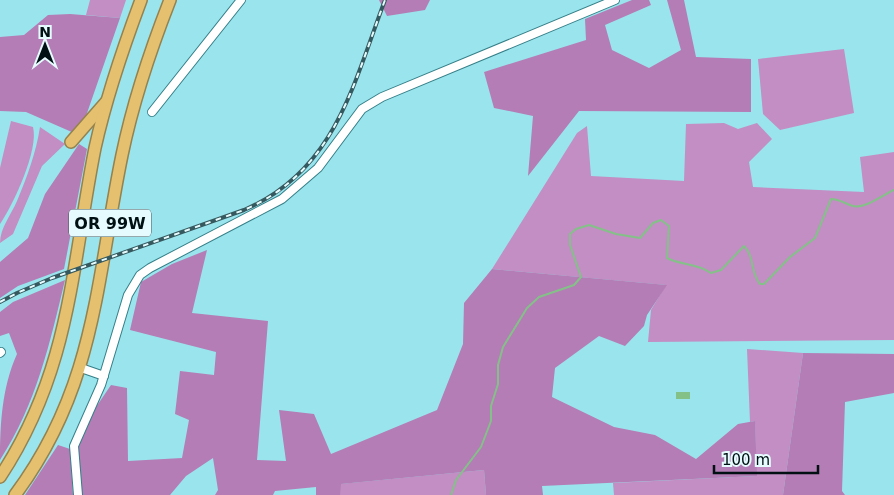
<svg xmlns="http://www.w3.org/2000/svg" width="894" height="495" viewBox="0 0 894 495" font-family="'DejaVu Sans',sans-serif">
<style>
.green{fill:#c28ec3}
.forest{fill:#b47db5}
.water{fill:#84c188}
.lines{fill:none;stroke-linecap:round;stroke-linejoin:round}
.stream{stroke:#84c188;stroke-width:2}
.minor-casing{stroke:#357f88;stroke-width:10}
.highway-casing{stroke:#94824f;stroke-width:14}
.minor{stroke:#fff;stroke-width:8}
.highway{stroke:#e4c06f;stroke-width:11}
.rail-casing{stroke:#35595e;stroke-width:4}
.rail{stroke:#e6fbfe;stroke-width:2;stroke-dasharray:5.5;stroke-linecap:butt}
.labels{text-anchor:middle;stroke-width:4.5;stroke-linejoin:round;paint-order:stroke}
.shield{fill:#e6fbfe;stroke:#45565a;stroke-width:1}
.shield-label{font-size:16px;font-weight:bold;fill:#001013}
</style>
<rect width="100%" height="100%" fill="#9ae4ed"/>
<!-- green -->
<g class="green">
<path d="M 90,0 L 126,0 L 120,18 L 86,15 Z"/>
<path d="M 844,49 L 854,113 L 780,130 L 763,114 L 758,59 Z"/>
<path d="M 11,121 L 33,127 C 39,150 13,205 0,224 L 0,168 Z"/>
<path d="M 724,123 L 738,129 L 757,123 L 772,139 L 749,162 L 753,187 L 864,192 L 860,157 L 894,152 L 894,340 L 648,342 L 651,310 L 666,285 L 492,269 L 577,133 L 587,126 L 591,176 L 684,181 L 686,124 Z"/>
<path d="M 40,127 L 65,144 L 42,166 L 13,234 L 0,243 C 0,228 11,215 17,201 C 27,177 36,153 40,127 Z"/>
<path d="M 747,349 L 803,353 L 783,495 L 614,495 L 613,483 L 756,476 L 755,421 L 750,422 Z"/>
<path d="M 484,470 L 486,495 L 340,495 L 340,484 Z"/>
</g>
<!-- forest -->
<g class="forest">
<path d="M 379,0 L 430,0 L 425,10 L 387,16 Z"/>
<path d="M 632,0 L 649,0 L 651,5 L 605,25 L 612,50 L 649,68 L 681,50 L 667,0 L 684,0 L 696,57 L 751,59 L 751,112 L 579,111 L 528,176 L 533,116 L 494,108 L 484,72 L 586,40 L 585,19 Z"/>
<path d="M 70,14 L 120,18 L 86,116 L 74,133 L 26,112 L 0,111 L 0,37 L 24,35 L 48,15 Z"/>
<path d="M 79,144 L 87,149 L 64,269 L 18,286 L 0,298 L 0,262 L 28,238 L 45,194 Z"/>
<path d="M 207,250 L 192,313 L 268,321 L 257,460 L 286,461 L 279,410 L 314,414 L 331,454 L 437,410 L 463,344 L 464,303 L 492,269 L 667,285 L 647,315 L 644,326 L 625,346 L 599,336 L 555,368 L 552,397 L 614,427 L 655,435 L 696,459 L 738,424 L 755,421 L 757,476 L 542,486 L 543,495 L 486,495 L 484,470 L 341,484 L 340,495 L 316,495 L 316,487 L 275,491 L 273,495 L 215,495 L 218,490 L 213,458 L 186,476 L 170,495 L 81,495 L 77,446 L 92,413 L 111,385 L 127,388 L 128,461 L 182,458 L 189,420 L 175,414 L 180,371 L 214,375 L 216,352 L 130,330 L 141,282 L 172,264 Z"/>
<path d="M 65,280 C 50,343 36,405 0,460 C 0,424 2,387 17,354 L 9,333 L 0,336 L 0,312 L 13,302 Z"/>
<path d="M 803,353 L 894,354 L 894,393 L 845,402 L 842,491 L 845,495 L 783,495 Z"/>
<path d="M 58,445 L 70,449 L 73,495 L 25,495 Z"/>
</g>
<!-- water -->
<rect class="water" x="676" y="392" width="14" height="7"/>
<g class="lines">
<!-- stream -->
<path class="stream" d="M 451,495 L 456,480 L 481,447 L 491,421 L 491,406 L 498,384 L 498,365 L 503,347 L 527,308 L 539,297 L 574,285 L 581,277 L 570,245 L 570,234 L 576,229 L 589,225 L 616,234 L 640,238 L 653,223 L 661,220 L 669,226 L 667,258 C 682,266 695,262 711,273 L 721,270 L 744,246 C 755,257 750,272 760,284 L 764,284 L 790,257 L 815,238 L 831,199 C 840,199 845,204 853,206 C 865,209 883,195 894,190"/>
<!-- minor casing -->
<g class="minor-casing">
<g id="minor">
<path d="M 152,112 L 241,0"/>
<path d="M 0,353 L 1,352"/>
<path d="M 81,368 L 104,376"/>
<path d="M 78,495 L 74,446 L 101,385 L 128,295 L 140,275 L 150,268 L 282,199 L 318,168 L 362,109 L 382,97 L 615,0"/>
</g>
</g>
<!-- highway casing -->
<g class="highway-casing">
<g id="highway">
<path d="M 71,142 L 106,102"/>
<path d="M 0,477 C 71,369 71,269 95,148 C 106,98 123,48 141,0"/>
<path d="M 15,495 C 96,386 96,281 122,155 C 133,102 150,51 170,0"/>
</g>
</g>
<!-- minor -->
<use href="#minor" class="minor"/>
<!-- highway -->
<use href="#highway" class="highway"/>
<!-- rail casing -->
<g class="rail-casing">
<path id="rail" d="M 0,302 L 17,293 L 52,278 L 244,210 C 335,171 353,85 385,0"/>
</g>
<!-- rail -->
<use href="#rail" class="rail"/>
</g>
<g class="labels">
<!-- shield labels -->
<rect class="shield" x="69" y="209.5" width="82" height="27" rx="4"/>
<g class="shield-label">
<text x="110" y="229">OR 99W</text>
</g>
</g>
<!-- north arrow -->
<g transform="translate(45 45)" stroke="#e6fbfe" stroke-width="4" paint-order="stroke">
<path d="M0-4L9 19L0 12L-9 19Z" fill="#001013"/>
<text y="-8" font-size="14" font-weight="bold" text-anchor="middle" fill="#001013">N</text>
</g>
<!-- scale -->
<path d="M714 465v8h104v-8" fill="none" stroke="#001013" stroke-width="2.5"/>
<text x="722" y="465" font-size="15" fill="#001013" stroke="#e6fbfe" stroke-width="4" paint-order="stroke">100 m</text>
</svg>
